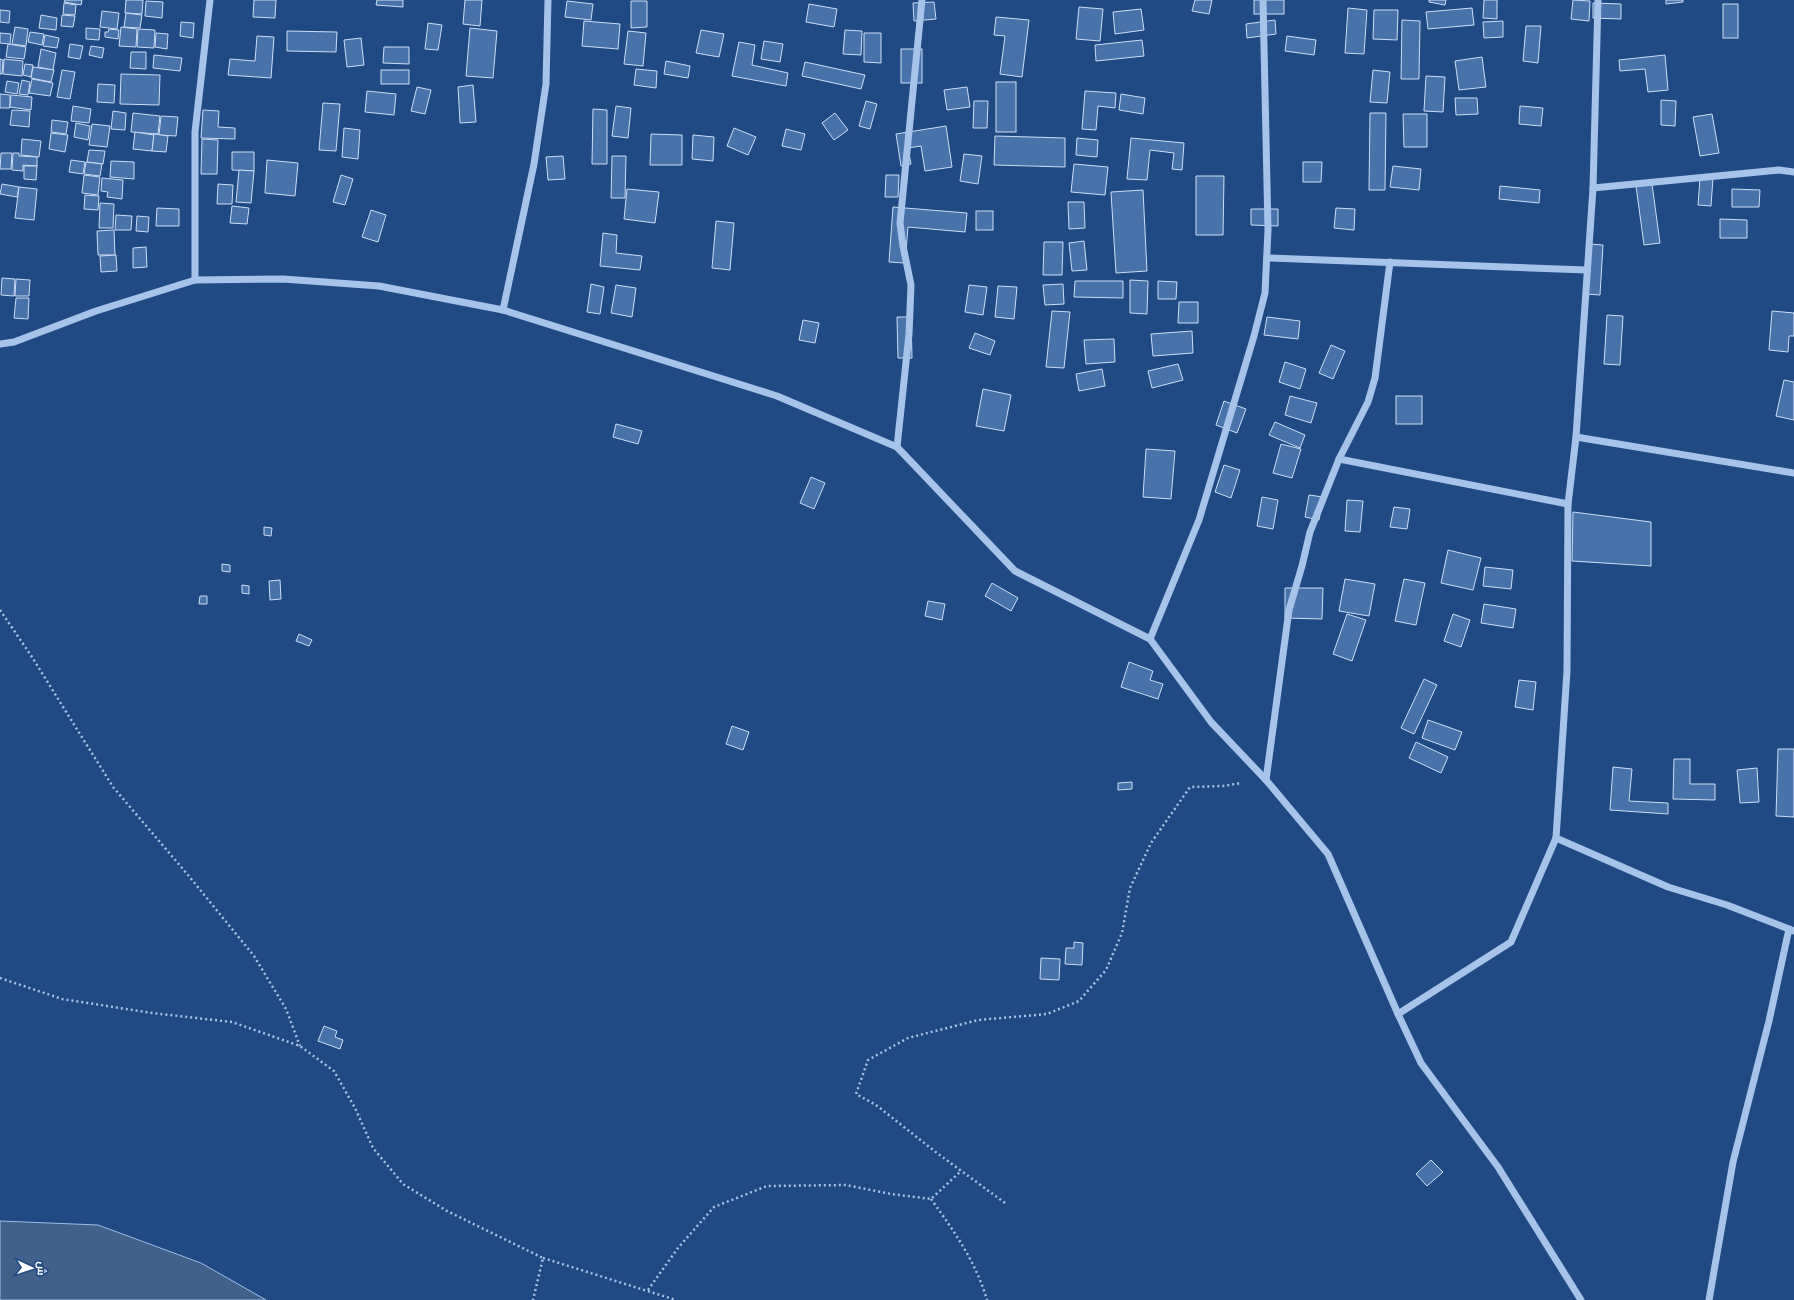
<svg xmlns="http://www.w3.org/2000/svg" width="1794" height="1300" viewBox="0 0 1794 1300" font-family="'Titillium Web',Cairo,sans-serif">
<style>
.water{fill:#42608a;stroke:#9cbeea}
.building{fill:#4972ab;stroke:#ccdef6}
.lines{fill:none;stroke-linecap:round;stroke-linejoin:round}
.path{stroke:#a8c3e9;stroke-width:2.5;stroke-dasharray:2 3;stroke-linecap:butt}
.minor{stroke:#a8c3e9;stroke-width:7}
</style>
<rect width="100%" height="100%" fill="#214983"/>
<!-- water -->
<path class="water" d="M 0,1221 L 98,1225 L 201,1263 L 266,1300 L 0,1300 Z"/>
<!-- building -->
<g class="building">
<path d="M 65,0 L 82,0 L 81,5 L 64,2 Z"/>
<path d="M 126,0 L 143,0 L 142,14 L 125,13 Z"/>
<path d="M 254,0 L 276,0 L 275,18 L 253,17 Z"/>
<path d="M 377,0 L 403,0 L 403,7 L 376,5 Z"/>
<path d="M 465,0 L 482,0 L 480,26 L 463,24 Z"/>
<path d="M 1195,0 L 1212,0 L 1209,14 L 1192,11 Z"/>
<rect x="1254" y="0" width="30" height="14"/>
<path d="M 1429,0 L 1446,0 L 1445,5 L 1429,2 Z"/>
<path d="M 1484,0 L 1497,0 L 1497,19 L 1483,18 Z"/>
<path d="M 1573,0 L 1590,1 L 1589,21 L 1571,19 Z"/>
<path d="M 1666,0 L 1683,0 L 1683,2 L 1666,4 Z"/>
<path d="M 146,1 L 163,2 L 162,18 L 145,16 Z"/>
<path d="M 567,1 L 593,4 L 591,20 L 565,17 Z"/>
<path d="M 631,1 L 647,1 L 647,27 L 631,28 Z"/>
<path d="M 934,2 L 936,19 L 914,21 L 913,3 Z"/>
<path d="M 64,3 L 76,5 L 75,15 L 63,14 Z"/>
<path d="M 1593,3 L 1621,4 L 1621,19 L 1593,18 Z"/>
<path d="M 809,4 L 837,9 L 834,27 L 806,22 Z"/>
<rect x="1723" y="4" width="15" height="34"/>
<path d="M 1079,7 L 1103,9 L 1100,41 L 1076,39 Z"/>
<path d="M 1348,8 L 1367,10 L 1364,54 L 1345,53 Z"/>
<path d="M 1472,8 L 1474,25 L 1428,29 L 1426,12 Z"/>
<path d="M 1141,9 L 1144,30 L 1115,34 L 1113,12 Z"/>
<path d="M 0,10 L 10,11 L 9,23 L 0,22 Z"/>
<path d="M 1374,10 L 1398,10 L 1397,40 L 1373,39 Z"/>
<path d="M 102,11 L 119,13 L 117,29 L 100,27 Z"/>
<path d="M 126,13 L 142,15 L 140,28 L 124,27 Z"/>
<path d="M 41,15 L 57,18 L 56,30 L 39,28 Z"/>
<path d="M 62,15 L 75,16 L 73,27 L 61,26 Z"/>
<path d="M 996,17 L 1029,20 L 1022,77 L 1000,74 L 1005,36 L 994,35 Z"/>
<path d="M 1275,20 L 1276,34 L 1247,38 L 1246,24 Z"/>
<path d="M 1402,20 L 1420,21 L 1419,79 L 1401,79 Z"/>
<path d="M 584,21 L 620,24 L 618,49 L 582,46 Z"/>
<path d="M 1503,21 L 1503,37 L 1484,38 L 1483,22 Z"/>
<path d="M 181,22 L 194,23 L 193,38 L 180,36 Z"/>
<path d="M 428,23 L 442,25 L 438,50 L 425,49 Z"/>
<path d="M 1526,26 L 1541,26 L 1538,63 L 1523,61 Z"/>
<path d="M 15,27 L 28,29 L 26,46 L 12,44 Z"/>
<path d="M 121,27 L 137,29 L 136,47 L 119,46 Z"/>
<path d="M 86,28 L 100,29 L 99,40 L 86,39 Z"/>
<path d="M 470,28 L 497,31 L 493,78 L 466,76 Z"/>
<path d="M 109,29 L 119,30 L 118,39 L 105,37 L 105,32 L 108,32 Z"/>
<path d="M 138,29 L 155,30 L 154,48 L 137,47 Z"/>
<path d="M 701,30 L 724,34 L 719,57 L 696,53 Z"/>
<path d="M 845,30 L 862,31 L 861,55 L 843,54 Z"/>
<path d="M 287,31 L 337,32 L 336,52 L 287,51 Z"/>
<path d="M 628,31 L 646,33 L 643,66 L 624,64 Z"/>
<path d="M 30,32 L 44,34 L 42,45 L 28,42 Z"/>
<path d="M 0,33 L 11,34 L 10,44 L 0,43 Z"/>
<path d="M 156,33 L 168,34 L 167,49 L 155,47 Z"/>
<path d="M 864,33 L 881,33 L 881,63 L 864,62 Z"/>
<path d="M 45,35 L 59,38 L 57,48 L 43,46 Z"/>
<path d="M 257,36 L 274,37 L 271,78 L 228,75 L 230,59 L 255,61 Z"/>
<path d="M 1287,36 L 1316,40 L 1314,55 L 1285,51 Z"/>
<path d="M 361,38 L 364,65 L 347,67 L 344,40 Z"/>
<path d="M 1142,40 L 1144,56 L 1096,61 L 1095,45 Z"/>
<path d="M 764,41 L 783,44 L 780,62 L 761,59 Z"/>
<path d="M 739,42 L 755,45 L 752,65 L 788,73 L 786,86 L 732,76 Z"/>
<path d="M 8,44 L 26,47 L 24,59 L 6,57 Z"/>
<path d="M 70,44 L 83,46 L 80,59 L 68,57 Z"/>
<path d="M 91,46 L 104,48 L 102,58 L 89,55 Z"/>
<path d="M 384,47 L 409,47 L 409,64 L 383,63 Z"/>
<path d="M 41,49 L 56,53 L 53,70 L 38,67 Z"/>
<rect x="901" y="49" width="21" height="34"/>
<path d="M 131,52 L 146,52 L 146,69 L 130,68 Z"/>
<path d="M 154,55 L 182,58 L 180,71 L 153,68 Z"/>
<path d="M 1665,55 L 1668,90 L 1648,92 L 1645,69 L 1620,71 L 1619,60 Z"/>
<path d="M 1482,57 L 1486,87 L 1459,90 L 1455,61 Z"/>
<path d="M 0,59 L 3,60 L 2,74 L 0,74 Z"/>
<path d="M 4,59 L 23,61 L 22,76 L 3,74 Z"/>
<path d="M 666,61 L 690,66 L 688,78 L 664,74 Z"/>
<path d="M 805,62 L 865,75 L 861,89 L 802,76 Z"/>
<path d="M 25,64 L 33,65 L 31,77 L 23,75 Z"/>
<path d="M 33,67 L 54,70 L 51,82 L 31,78 Z"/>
<path d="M 636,69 L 657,71 L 656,88 L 634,85 Z"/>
<path d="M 62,70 L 75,72 L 70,99 L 57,97 Z"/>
<rect x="381" y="70" width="28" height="14"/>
<path d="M 1373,70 L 1390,72 L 1387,103 L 1370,102 Z"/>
<path d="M 121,74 L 160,75 L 159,105 L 120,104 Z"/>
<path d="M 1426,76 L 1445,77 L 1443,112 L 1424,111 Z"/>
<path d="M 32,79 L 53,83 L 50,96 L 29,93 Z"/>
<path d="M 22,80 L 30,82 L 28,95 L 19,94 Z"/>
<path d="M 7,81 L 19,83 L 17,94 L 5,92 Z"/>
<rect x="996" y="82" width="20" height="50"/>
<path d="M 98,84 L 115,85 L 114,103 L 97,102 Z"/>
<path d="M 473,85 L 476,122 L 460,123 L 458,87 Z"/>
<path d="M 417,87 L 431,90 L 425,114 L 411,111 Z"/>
<path d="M 967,87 L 970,107 L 947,110 L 944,90 Z"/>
<path d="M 367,91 L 396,94 L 394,115 L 365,112 Z"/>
<path d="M 1085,91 L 1116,93 L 1115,108 L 1098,106 L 1096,130 L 1082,129 Z"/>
<path d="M 0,94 L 10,95 L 10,108 L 0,108 Z"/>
<path d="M 1121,94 L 1145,98 L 1143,114 L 1119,110 Z"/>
<path d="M 11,95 L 32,97 L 31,110 L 10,107 Z"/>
<path d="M 1455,98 L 1477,98 L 1478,114 L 1456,115 Z"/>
<path d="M 1661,100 L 1676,101 L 1675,126 L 1661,125 Z"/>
<path d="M 866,101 L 877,104 L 870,129 L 859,126 Z"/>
<path d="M 974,101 L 988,101 L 987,128 L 973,128 Z"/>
<path d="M 323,103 L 340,104 L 336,151 L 319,150 Z"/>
<path d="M 73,106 L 91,109 L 89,123 L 71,121 Z"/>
<path d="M 616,106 L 631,108 L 628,138 L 612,136 Z"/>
<path d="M 1520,106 L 1543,108 L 1541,126 L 1519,124 Z"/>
<path d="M 593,109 L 607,110 L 607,164 L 592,164 Z"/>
<path d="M 12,110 L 30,111 L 29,127 L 10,125 Z"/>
<path d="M 203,110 L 219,111 L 218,127 L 235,128 L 235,139 L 201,138 Z"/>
<path d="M 113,111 L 126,113 L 125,130 L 111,129 Z"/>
<path d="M 133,113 L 160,116 L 158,134 L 131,132 Z"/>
<path d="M 835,113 L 848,130 L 834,140 L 822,123 Z"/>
<path d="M 1370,113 L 1386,113 L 1385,190 L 1369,190 Z"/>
<path d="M 1403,114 L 1427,114 L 1427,147 L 1404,147 Z"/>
<path d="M 1712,114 L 1719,153 L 1700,156 L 1693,117 Z"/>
<path d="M 161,116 L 178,117 L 176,136 L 159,135 Z"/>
<path d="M 52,120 L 68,122 L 66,134 L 51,132 Z"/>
<path d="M 76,123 L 90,126 L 88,140 L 74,137 Z"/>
<path d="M 92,124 L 110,126 L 107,147 L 89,145 Z"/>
<path d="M 946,126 L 952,167 L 925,171 L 921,146 L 908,148 L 911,164 L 901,166 L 896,134 Z"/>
<path d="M 344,128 L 360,130 L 358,159 L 342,157 Z"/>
<path d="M 734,128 L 756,137 L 748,155 L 727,146 Z"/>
<path d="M 786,129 L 805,134 L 801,150 L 782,146 Z"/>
<path d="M 135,132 L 154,135 L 152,151 L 133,149 Z"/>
<path d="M 51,133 L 68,135 L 65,152 L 49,149 Z"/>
<path d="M 154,134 L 168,136 L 166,152 L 152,151 Z"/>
<path d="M 651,134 L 682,135 L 682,165 L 650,165 Z"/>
<path d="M 693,135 L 714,137 L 713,161 L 692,159 Z"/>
<path d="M 995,136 L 1065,138 L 1065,167 L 994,165 Z"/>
<path d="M 1077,138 L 1098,140 L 1097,157 L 1076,155 Z"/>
<path d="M 1131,138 L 1184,143 L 1182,170 L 1172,169 L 1174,153 L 1150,150 L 1147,180 L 1127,179 Z"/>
<path d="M 22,139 L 41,141 L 39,157 L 21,155 Z"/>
<path d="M 202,139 L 218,140 L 217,174 L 201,174 Z"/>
<path d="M 89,150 L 105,151 L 103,164 L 87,162 Z"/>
<path d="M 232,152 L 254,152 L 254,171 L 232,170 Z"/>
<path d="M 1,153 L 12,153 L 11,169 L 0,169 Z"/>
<path d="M 13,153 L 19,153 L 19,156 L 37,157 L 37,166 L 23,165 L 23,171 L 12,170 Z"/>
<path d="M 964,154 L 982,156 L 978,184 L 960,181 Z"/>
<path d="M 563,156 L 565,179 L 548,180 L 546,157 Z"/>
<path d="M 612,156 L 626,156 L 625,198 L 611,198 Z"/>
<path d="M 71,160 L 85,162 L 83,174 L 69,172 Z"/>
<path d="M 267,160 L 298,163 L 295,196 L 265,193 Z"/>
<path d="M 111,161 L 134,162 L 134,179 L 110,177 Z"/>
<path d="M 86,162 L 102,164 L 100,176 L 84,174 Z"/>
<path d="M 1303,162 L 1322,162 L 1321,182 L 1303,182 Z"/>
<path d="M 1074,164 L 1108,167 L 1105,195 L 1071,192 Z"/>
<path d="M 24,166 L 37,166 L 36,180 L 24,179 Z"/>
<path d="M 1393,166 L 1421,169 L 1419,190 L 1390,187 Z"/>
<path d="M 239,170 L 254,171 L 251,203 L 236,202 Z"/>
<path d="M 84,175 L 100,177 L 98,195 L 82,193 Z"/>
<path d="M 341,175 L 353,179 L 345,205 L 333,202 Z"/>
<path d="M 886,175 L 899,175 L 898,197 L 885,197 Z"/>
<path d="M 1196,176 L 1224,176 L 1223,235 L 1196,235 Z"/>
<path d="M 102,178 L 123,180 L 122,199 L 107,197 L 108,192 L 101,191 Z"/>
<path d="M 1700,178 L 1713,178 L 1711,206 L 1698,205 Z"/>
<path d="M 2,184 L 19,187 L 17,197 L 0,194 Z"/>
<path d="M 218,184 L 233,185 L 232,204 L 217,204 Z"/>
<path d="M 1652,184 L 1660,243 L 1644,245 L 1636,186 Z"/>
<path d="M 1500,186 L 1540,190 L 1539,203 L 1499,199 Z"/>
<path d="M 19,187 L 37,189 L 34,220 L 15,218 Z"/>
<path d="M 627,189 L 659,192 L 655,223 L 624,219 Z"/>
<path d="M 1732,189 L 1760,190 L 1759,207 L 1732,207 Z"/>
<path d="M 1143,190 L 1147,271 L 1116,273 L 1111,192 Z"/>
<path d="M 85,195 L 99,196 L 98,210 L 84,209 Z"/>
<path d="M 1068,202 L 1084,202 L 1085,228 L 1069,229 Z"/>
<path d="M 100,203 L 114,204 L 113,228 L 99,228 Z"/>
<path d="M 232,206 L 249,208 L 247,224 L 230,223 Z"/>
<path d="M 893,207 L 967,213 L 965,232 L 908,227 L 905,263 L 889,262 Z"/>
<path d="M 157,208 L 179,209 L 179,226 L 156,226 Z"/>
<path d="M 1336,208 L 1355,209 L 1354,230 L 1334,228 Z"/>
<path d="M 1251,209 L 1278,209 L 1278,226 L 1251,225 Z"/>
<path d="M 371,210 L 386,215 L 378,242 L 362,237 Z"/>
<rect x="976" y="211" width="17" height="19"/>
<path d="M 116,215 L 132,216 L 131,230 L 115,230 Z"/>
<path d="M 137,216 L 149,217 L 148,232 L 136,231 Z"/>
<path d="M 1720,219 L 1747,220 L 1747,238 L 1720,238 Z"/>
<path d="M 716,221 L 734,223 L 730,270 L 712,268 Z"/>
<path d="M 114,230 L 115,255 L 98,255 L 97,231 Z"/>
<path d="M 603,233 L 617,235 L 616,253 L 642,256 L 640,270 L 600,266 Z"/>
<path d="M 1084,241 L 1087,270 L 1072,271 L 1069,243 Z"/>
<path d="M 1044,242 L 1063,242 L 1062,275 L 1043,275 Z"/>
<path d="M 1589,244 L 1603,245 L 1600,295 L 1586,294 Z"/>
<path d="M 146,247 L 147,267 L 133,268 L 133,248 Z"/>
<path d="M 116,255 L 117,271 L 101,272 L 100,256 Z"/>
<path d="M 2,278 L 15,279 L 14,296 L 1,295 Z"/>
<path d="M 16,279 L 30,280 L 29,296 L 15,296 Z"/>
<path d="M 1130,280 L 1148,281 L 1147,314 L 1130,313 Z"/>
<path d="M 1075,281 L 1123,281 L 1123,298 L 1074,297 Z"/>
<path d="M 1158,281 L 1177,282 L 1176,299 L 1158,299 Z"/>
<path d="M 591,284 L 604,287 L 600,314 L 587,312 Z"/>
<path d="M 1063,284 L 1064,304 L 1045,305 L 1043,285 Z"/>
<path d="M 616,285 L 636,288 L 632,317 L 611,313 Z"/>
<path d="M 969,285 L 987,287 L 983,315 L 965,312 Z"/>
<path d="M 998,286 L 1017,287 L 1014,319 L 995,317 Z"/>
<path d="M 16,298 L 29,298 L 28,319 L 14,318 Z"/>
<path d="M 1179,302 L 1198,302 L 1198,323 L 1178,323 Z"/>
<path d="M 1052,311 L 1070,312 L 1064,368 L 1046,367 Z"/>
<path d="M 1772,311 L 1794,313 L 1794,336 L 1789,336 L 1788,352 L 1769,350 Z"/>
<path d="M 1607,315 L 1623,316 L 1620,365 L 1604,364 Z"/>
<path d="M 897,317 L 911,317 L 912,358 L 898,358 Z"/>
<path d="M 1267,317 L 1300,321 L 1298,339 L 1264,335 Z"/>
<path d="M 803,320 L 819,323 L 815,343 L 799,340 Z"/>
<path d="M 1192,331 L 1193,353 L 1153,356 L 1151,334 Z"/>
<path d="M 975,333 L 995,341 L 990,355 L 969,348 Z"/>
<path d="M 1114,339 L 1115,362 L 1086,364 L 1084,340 Z"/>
<path d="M 1331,345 L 1345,351 L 1333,379 L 1319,373 Z"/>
<path d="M 1285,362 L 1306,369 L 1300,389 L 1279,382 Z"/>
<path d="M 1178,364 L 1183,380 L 1152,388 L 1148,371 Z"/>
<path d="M 1102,369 L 1105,386 L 1079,391 L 1076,374 Z"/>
<path d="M 1784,380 L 1794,382 L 1794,420 L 1776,416 Z"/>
<path d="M 983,389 L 1011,395 L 1004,431 L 976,426 Z"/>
<path d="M 1290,396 L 1317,403 L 1311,423 L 1285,415 Z"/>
<rect x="1396" y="396" width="26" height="28"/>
<path d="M 1224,401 L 1246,409 L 1237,433 L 1216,425 Z"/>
<path d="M 1275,422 L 1305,435 L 1300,448 L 1269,435 Z"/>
<path d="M 616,424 L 642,431 L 638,444 L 613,437 Z"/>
<path d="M 1281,444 L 1301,449 L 1292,478 L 1273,473 Z"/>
<path d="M 1146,449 L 1175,451 L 1171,499 L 1143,497 Z"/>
<path d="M 1224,465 L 1240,470 L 1231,498 L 1215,492 Z"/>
<path d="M 811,477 L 825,483 L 814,509 L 800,503 Z"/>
<path d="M 1309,495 L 1323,497 L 1319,520 L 1305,517 Z"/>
<path d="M 1262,497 L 1278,500 L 1273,529 L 1257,526 Z"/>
<path d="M 1347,500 L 1363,501 L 1360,532 L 1345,531 Z"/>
<path d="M 1394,507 L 1410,509 L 1407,529 L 1390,527 Z"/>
<path d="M 1573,512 L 1651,522 L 1651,566 L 1572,561 Z"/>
<path d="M 264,527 L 272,528 L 271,536 L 264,535 Z"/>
<path d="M 1448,550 L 1481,558 L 1473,590 L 1441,583 Z"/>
<path d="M 222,564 L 230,565 L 230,572 L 222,571 Z"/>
<path d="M 1485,567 L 1513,570 L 1511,589 L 1483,586 Z"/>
<path d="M 1345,579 L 1375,584 L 1369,616 L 1339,611 Z"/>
<path d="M 1404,579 L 1425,583 L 1416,625 L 1395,621 Z"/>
<path d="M 280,580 L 281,599 L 270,600 L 269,581 Z"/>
<path d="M 992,583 L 1018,598 L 1011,611 L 985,596 Z"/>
<path d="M 242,585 L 249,586 L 249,594 L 242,593 Z"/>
<path d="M 1285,588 L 1323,588 L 1322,619 L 1285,618 Z"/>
<path d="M 200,596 L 207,596 L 207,604 L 199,604 Z"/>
<path d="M 928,601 L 945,604 L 942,620 L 925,616 Z"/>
<path d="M 1484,604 L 1516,609 L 1513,628 L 1481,623 Z"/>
<path d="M 1347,614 L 1366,620 L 1352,661 L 1333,654 Z"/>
<path d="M 1453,614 L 1470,620 L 1461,647 L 1444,641 Z"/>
<path d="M 299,634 L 312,640 L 309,646 L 296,641 Z"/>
<path d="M 1129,662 L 1153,671 L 1150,680 L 1163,684 L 1158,699 L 1121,687 Z"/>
<path d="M 1424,679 L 1437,685 L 1414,734 L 1401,728 Z"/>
<path d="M 1519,680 L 1536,682 L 1533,710 L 1515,707 Z"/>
<path d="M 1428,720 L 1462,732 L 1455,750 L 1422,738 Z"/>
<path d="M 732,726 L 749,732 L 743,750 L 726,744 Z"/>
<path d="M 1416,742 L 1448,757 L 1441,773 L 1409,758 Z"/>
<path d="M 1778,749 L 1794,749 L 1794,817 L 1776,816 Z"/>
<path d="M 1674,759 L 1690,759 L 1690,784 L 1715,784 L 1715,800 L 1673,799 Z"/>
<path d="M 1613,767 L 1632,769 L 1629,801 L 1668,803 L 1668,814 L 1610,810 Z"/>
<path d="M 1757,768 L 1759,802 L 1740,803 L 1737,770 Z"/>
<path d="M 1132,782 L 1132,789 L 1118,790 L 1118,783 Z"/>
<path d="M 1074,942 L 1083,943 L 1082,965 L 1065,964 L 1066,948 L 1074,948 Z"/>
<path d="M 1041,958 L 1060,959 L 1059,980 L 1040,979 Z"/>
<path d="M 324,1026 L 337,1031 L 335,1037 L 343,1040 L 340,1049 L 318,1041 Z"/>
<path d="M 1431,1160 L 1443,1172 L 1427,1186 L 1416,1174 Z"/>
</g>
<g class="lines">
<!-- path -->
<g class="path">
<path d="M 0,610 L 32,657 L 113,787 L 188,875 L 254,956 L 286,1009 L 300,1046"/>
<path d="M 0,978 L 62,999 L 152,1013 L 232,1022 L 300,1046 L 334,1071 L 355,1108 L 373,1148 L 403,1184 L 447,1211 L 543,1258 L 533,1300"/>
<path d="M 931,1199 C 954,1231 976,1262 987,1300"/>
<path d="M 1005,1203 L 937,1153 L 876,1105 L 856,1094 L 868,1060 L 908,1038 L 978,1020 L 1047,1014 L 1079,1001 L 1106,970 L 1122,933 L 1130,888 L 1151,843 L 1190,787 L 1223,786 L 1241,783"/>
<path d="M 543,1258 L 676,1300"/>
<path d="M 648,1290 L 678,1248 L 714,1207 L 767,1186 L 846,1185 L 891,1194 L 931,1199 L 961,1171"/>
</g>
<!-- minor -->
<g class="minor">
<path d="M 1593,188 L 1779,170 L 1794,172"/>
<path d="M 1267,258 L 1587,270"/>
<path d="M 195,280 L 195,132 L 210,0"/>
<path d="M 503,310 L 534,164 L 546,84 L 548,0"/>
<path d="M 0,344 L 14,342 L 96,311 L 195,280 L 283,279 L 379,286 L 503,310 L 777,396 L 897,447 L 1015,571 L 1150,639 L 1211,722 L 1266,780 L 1328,854 L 1398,1014 L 1421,1063 L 1498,1167 L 1581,1300"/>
<path d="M 1576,437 L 1794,473"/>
<path d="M 897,447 L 909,334 L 911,285 L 903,246 L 900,223 L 922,0"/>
<path d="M 1339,459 L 1568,504"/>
<path d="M 1150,639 L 1199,520 L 1254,336 L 1265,293 L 1268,230 L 1263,0"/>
<path d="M 1266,780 L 1289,610 L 1302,566 L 1310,532 L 1339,459 L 1368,402 L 1375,378 L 1390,262"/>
<path d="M 1556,838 L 1668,887 L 1727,905 L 1794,931"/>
<path d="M 1398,1014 L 1511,942 L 1556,838 L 1567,671 L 1568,504 L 1576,437 L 1593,188 L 1598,0"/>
<path d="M 1709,1300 L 1733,1162 L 1769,1021 L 1789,929"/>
</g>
</g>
<!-- north arrow -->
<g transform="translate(32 1268) rotate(93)" stroke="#214983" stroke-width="3" paint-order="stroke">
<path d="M0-3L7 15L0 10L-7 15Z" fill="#ffffff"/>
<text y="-6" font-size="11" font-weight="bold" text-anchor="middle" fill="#ffffff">ش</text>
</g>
</svg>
